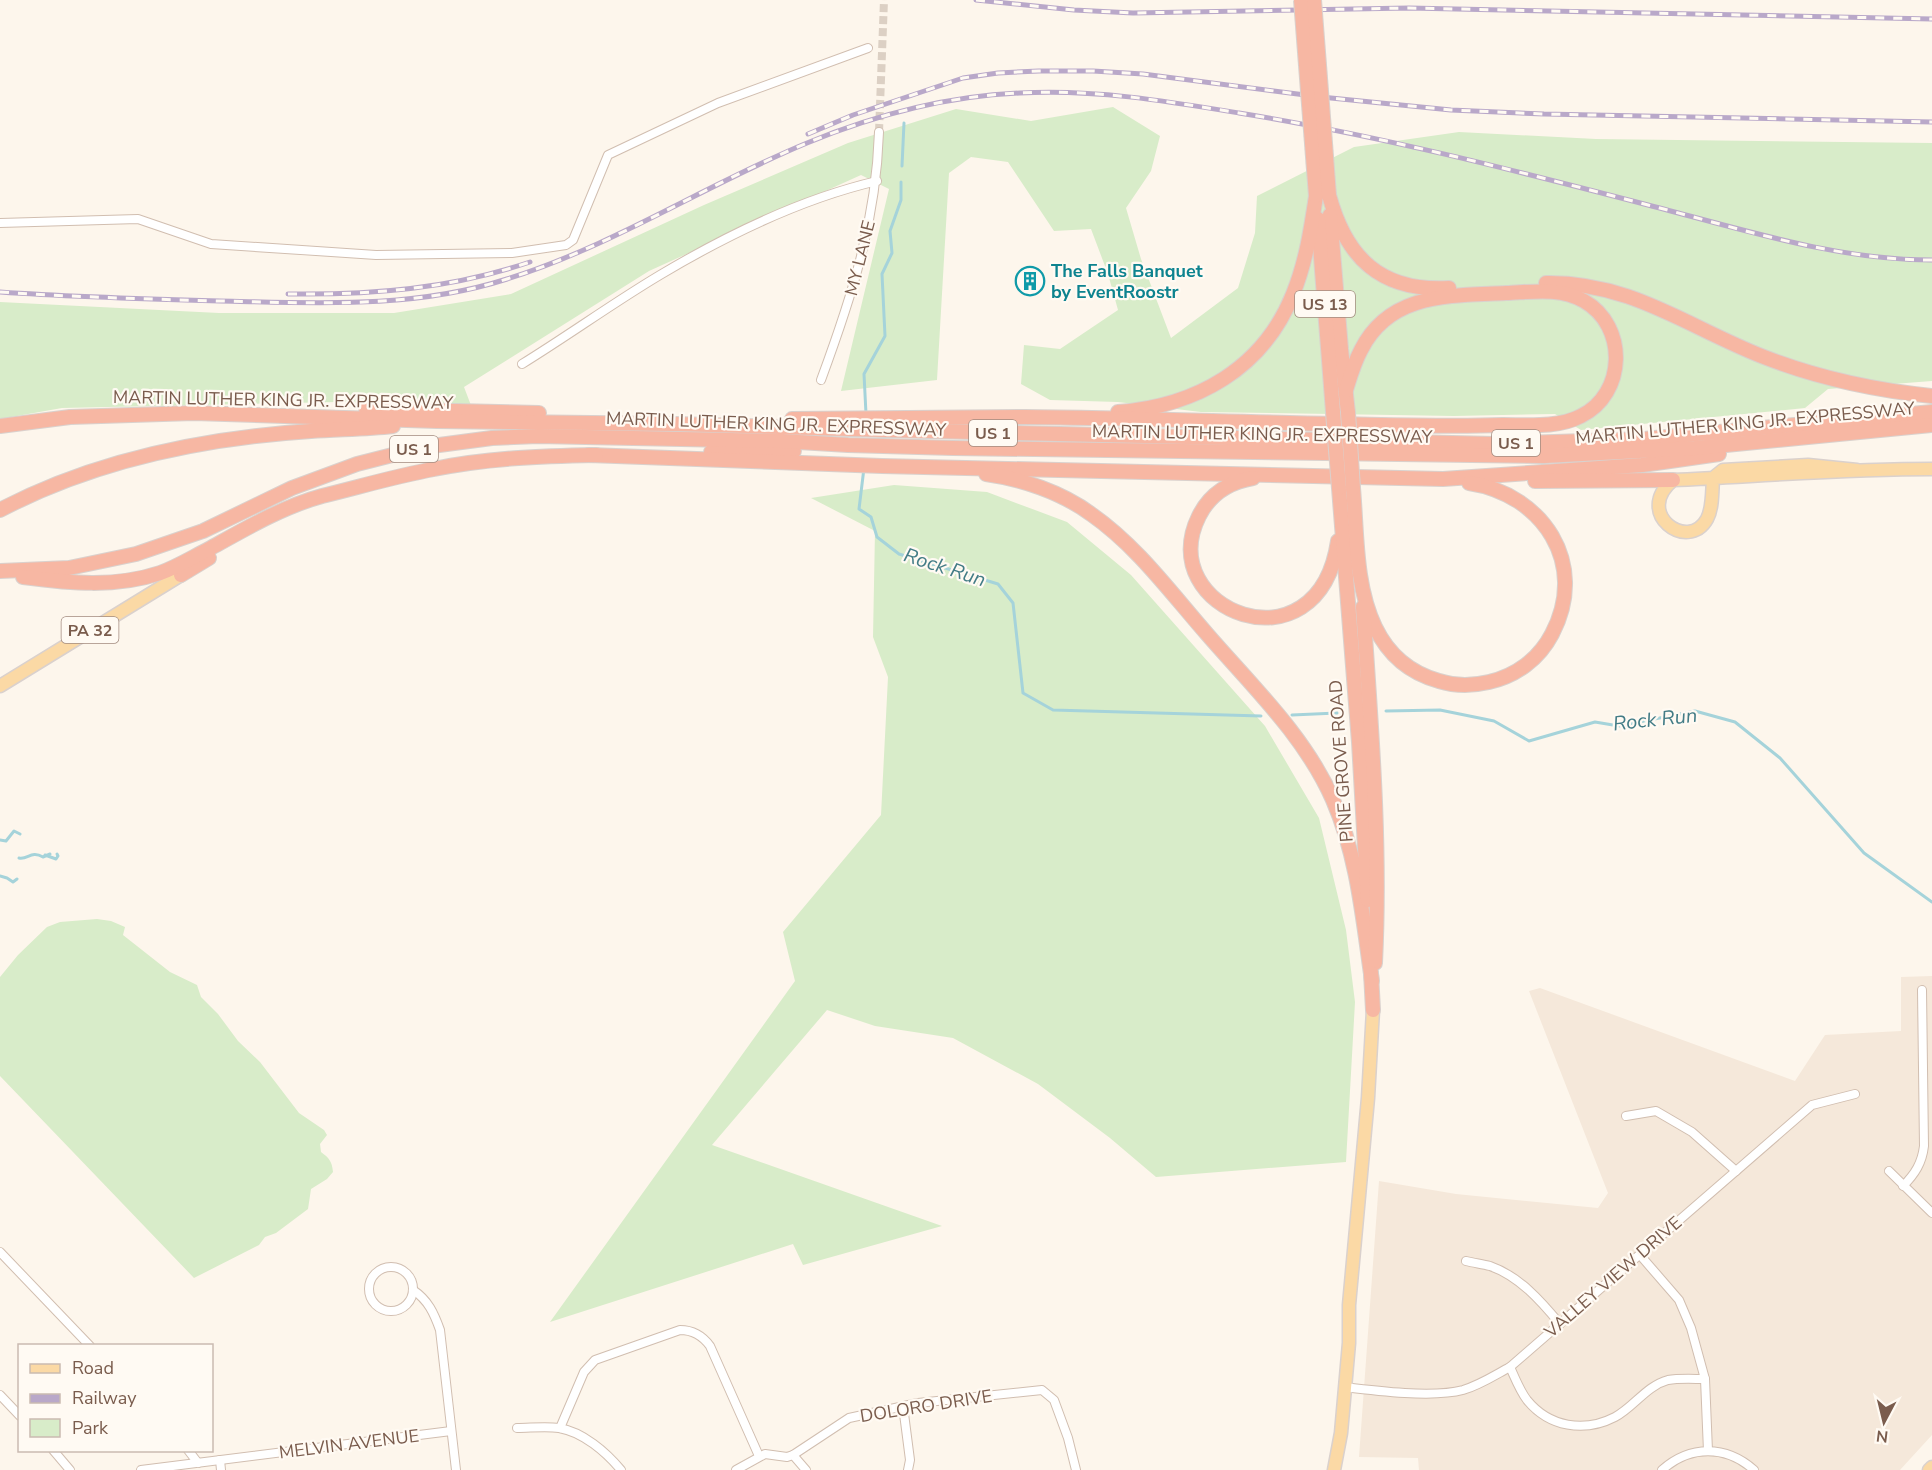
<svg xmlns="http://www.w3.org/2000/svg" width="1932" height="1470" viewBox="0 0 1932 1470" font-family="'Nunito Sans',sans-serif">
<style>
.residential{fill:#f5e8da}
.green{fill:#d8ecc9}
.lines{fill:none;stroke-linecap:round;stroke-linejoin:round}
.stream{stroke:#a5d3da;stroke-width:3}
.minor-tunnel{stroke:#dcd0c4;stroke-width:8;stroke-dasharray:8 4;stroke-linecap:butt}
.minor-casing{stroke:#d1beb0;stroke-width:10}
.primary-casing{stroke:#dad1cd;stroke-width:15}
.motorway-casing{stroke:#dad1cd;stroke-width:16}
.minor{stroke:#fff;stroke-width:8}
.primary{stroke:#fbd9a5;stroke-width:12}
.motorway{stroke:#f7b7a3;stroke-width:14}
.rail-casing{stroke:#b9a8c9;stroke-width:5}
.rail{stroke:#fffaf3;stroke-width:3;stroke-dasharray:9;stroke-linecap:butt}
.motorway-bridge-casing{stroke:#dad1cd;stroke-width:16;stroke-linecap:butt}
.motorway-bridge{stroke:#f7b7a3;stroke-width:14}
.labels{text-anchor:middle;stroke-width:4.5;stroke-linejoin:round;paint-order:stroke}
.shield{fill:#fffaf3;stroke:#a28b7f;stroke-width:1.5}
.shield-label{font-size:16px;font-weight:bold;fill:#7a5c4d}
.street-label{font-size:18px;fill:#7a5c4d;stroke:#fffaf3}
.culture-label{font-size:18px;font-weight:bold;fill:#0d838f;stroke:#fffaf3;text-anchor:start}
.water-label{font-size:20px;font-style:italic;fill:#437c86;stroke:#fffaf3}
</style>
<rect width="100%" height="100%" fill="#fdf6ec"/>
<!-- residential -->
<path class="residential" d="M 1932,976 L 1932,1435 L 1900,1470 L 1419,1470 L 1418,1458 L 1359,1457 L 1379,1181 L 1456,1194 L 1598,1208 L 1608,1193 L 1529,991 L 1540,988 L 1795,1081 L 1825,1035 L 1901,1031 L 1901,977 Z"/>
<!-- green -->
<g class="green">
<path d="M 1113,107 L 1160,136 L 1151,171 L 1126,208 L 1141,259 L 1171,338 L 1238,288 L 1255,233 L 1257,196 L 1354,147 L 1459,132 L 1596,139 L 1932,143 L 1932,381 L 1828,389 L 1805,408 L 1581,430 L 1555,414 L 1454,416 L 1201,412 L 1118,402 L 1050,400 L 1021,384 L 1024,345 L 1060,349 L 1118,310 L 1108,274 L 1091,229 L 1054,231 L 1008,162 L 971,157 L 949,173 L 937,380 L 841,391 L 889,189 L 861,175 L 649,271 L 464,387 L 472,408 L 337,402 L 62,408 L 0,419 L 0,302 L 219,313 L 394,313 L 511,294 L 704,205 L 848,143 L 956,109 L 1031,121 Z"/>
<path d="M 894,485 L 987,492 L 1067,522 L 1131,575 L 1265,726 L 1319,818 L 1346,930 L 1355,1002 L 1346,1162 L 1156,1177 L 1110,1138 L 1038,1084 L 953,1038 L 875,1026 L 827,1010 L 712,1145 L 942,1226 L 803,1265 L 793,1244 L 550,1322 L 795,981 L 783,932 L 881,815 L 888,677 L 873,637 L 875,531 L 811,498 Z"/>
<path d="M 97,919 L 111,921 L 125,927 L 123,935 L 170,972 L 197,985 L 201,997 L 218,1014 L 238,1041 L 260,1062 L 299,1113 L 324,1130 L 327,1135 L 320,1144 L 321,1152 C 329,1158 332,1161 333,1172 L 327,1179 L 311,1189 L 308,1209 L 276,1233 L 265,1237 L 259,1245 L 194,1278 L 0,1076 L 0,977 L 18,955 L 47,927 L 60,922 Z"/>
</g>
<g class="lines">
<!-- stream -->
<g class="stream">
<path d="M 902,166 L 904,123"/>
<path d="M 866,414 L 864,374 L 885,336 L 882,274 L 892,253 L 890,231 L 901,200 L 901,182"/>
<path d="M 864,468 L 859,509 L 871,517 L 877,537 L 899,554 L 998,584 L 1013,603 L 1023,693 L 1053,710 L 1261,716"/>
<path d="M 1386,711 L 1440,710 L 1494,721 L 1529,741 L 1595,722 L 1619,726 L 1695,711 L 1735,722 L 1780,758 L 1864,853 L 1932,902"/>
<path d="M 1292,715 L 1337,713"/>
<path d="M 0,840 L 6,841 L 14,831 L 20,834"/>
<path d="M 45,855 L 56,859 L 58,856 L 57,854"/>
<path d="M 19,858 C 28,860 31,850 43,857 L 50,854"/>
<path d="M 0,876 L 7,878 L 13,882 L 17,879"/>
</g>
<!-- minor-tunnel -->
<path class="minor-tunnel" d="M 879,132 L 884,0"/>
<!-- minor casing -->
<g class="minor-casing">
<g id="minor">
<path d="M 0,223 L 138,219 L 211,244 L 376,255 L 512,253 L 566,245 L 573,240 L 608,155 L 718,103 L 868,48"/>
<path d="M 522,364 C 569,335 613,303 660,275 C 727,235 800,199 877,181"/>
<path d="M 821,380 C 852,296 876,222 879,132"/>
<path d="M 1626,1116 L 1656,1111 L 1692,1132 L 1736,1171"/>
<path d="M 1889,1171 L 1932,1213"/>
<path d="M 1903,1186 C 1915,1174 1922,1163 1924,1146 L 1922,990"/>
<path d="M 0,1252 L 90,1346"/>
<path d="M 1640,1255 L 1679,1300 L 1691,1328 L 1705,1379 L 1708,1451"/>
<path d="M 1466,1261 C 1474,1263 1482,1264 1490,1266 C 1519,1276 1541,1301 1560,1324"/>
<circle cx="391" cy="1289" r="22"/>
<path d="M 413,1290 C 428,1300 434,1313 440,1330 L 456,1470"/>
<path d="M 1510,1367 C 1515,1378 1520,1391 1527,1400 C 1549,1427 1584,1433 1615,1417 C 1634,1407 1646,1386 1668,1380 C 1679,1378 1694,1379 1705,1379"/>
<path d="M 1345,1387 C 1377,1391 1433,1398 1463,1390 C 1480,1385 1495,1375 1510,1367 L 1812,1105 L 1855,1094"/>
<path d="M 0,1395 L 20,1416"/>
<path d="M 903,1406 L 910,1460 L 908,1470"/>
<path d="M 517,1428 C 530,1428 546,1426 559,1428 C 583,1432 606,1452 621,1470"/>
<path d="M 560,1428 L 584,1372 L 595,1360 L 680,1330 C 693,1330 702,1335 710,1346 L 759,1456"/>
<path d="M 53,1450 L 70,1470"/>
<path d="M 188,1450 L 198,1463"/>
<path d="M 793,1455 L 806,1470"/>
<path d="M 220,1460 L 221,1470"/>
<path d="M 141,1470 L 451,1431"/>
<path d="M 736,1470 L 765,1454 L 787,1457 L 793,1455 L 849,1418 L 918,1403 L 1042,1390 L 1054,1400 L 1068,1438 L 1076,1470"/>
<path d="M 1662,1470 C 1690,1445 1726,1445 1754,1470"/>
</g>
</g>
<!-- primary casing -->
<g class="primary-casing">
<g id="primary">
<path d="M 1857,470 L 1808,465 L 1723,470 L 1713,478 C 1712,491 1713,508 1707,519 C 1688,553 1633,513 1673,480 C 1759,476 1846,469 1932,469"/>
<path d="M 0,686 L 181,575"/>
<path d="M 1334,1470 L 1341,1433 L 1349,1343 L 1349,1305 L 1368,1098 L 1373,1010"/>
<path d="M 1929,1470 L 1932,1467"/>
</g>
</g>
<!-- motorway casing -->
<g class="motorway-casing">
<g id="motorway">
<path d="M 1329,195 C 1346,258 1381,292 1449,288"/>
<path d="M 1330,215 L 1341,349 L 1348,413"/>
<path d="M 1318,219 L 1333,412"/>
<path d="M 1546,283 C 1632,282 1687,327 1764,357 C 1818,378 1874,390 1932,396"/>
<path d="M 366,409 L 539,413"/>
<path d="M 1118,412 C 1196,406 1263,369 1293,294 C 1306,262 1311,229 1316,196"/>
<path d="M 792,419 C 870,419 947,417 1025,417 C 1129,418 1233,422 1337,424 C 1392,425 1448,427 1503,425 C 1528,425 1558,428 1581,416 C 1626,394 1628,326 1584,301 C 1560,287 1532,292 1506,293 C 1451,296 1390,292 1361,350 C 1354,363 1350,377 1346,390"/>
<path d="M 0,426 L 70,417 L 194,413 L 437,421 L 676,424 L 886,430 L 1495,444 L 1644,439 L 1932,412"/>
<path d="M 711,452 L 794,451"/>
<path d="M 589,455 L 882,466 L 1443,479 L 1642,465 L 1719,454"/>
<path d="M 986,474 C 1022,479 1061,492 1091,514 C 1137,546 1171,593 1207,634 C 1252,686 1305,736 1333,800 C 1358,858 1363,920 1372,981"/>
<path d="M 1253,478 C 1229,482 1210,494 1199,516 C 1152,610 1318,676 1338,541"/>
<path d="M 1535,481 L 1673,480"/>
<path d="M 1339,488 L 1359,742 L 1368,900"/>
<path d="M 1353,488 C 1357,534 1355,585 1375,627 C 1388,654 1410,673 1439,681 C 1455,686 1472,686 1489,682 C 1516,676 1539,659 1552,634 C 1589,564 1543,494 1469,483"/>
<path d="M 0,510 C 95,460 204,438 311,431 C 338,429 366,429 393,426"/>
<path d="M 0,571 L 69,568 L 136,554 L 203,531 L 292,488 L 357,464 L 424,447 L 492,438 L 538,436 L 782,441 L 848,445 L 953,448 L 1544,456 L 1695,448 L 1932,425"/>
<path d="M 181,575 L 209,558"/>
<path d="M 23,577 C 69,583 115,588 160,573 C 177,567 193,557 209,549 C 245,529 282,507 322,496 C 359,487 396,476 434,469 C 487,458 542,456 596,455"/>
<path d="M 1363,607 C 1371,726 1381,844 1375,963"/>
<path d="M 1371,973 L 1373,1010"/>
</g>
</g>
<!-- minor -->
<use href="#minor" class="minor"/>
<!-- primary -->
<use href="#primary" class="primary"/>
<!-- motorway -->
<use href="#motorway" class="motorway"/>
<!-- rail casing -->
<g class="rail-casing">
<g id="rail">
<path d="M 976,0 L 1074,10 L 1133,13 L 1409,8 L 1932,19"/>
<path d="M 808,134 L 853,115 L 963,78 L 998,73 L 1039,71 L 1093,71 L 1143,74 L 1321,97 L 1451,110 L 1544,114 L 1932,122"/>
<path d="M 0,292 C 73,297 146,299 220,301 C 317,303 413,309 507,279 C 613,246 705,185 807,143 C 875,115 947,96 1020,93 C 1094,89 1166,101 1239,113 C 1377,135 1513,170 1648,205 C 1742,229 1835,260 1932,260"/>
<path d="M 288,294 C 372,295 450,289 530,262"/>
</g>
</g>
<!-- rail -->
<use href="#rail" class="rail"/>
<!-- motorway-bridge casing -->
<g class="motorway-bridge-casing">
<g id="motorway-bridge">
<path d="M 1301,0 L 1316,196"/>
<path d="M 1314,0 L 1329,195"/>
<path d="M 1333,412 L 1339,488"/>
<path d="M 1348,413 L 1353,488"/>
</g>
</g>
<!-- motorway-bridge -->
<use href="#motorway-bridge" class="motorway-bridge"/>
</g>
<!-- icons -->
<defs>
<g id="building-ring" transform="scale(1.5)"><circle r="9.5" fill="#fffaf3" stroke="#0f9aa8" stroke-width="1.5"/><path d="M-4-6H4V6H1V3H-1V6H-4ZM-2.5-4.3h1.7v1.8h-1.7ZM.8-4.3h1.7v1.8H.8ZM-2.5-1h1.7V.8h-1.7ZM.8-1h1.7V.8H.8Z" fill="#0f9aa8"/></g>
</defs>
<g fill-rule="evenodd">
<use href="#building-ring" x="1030" y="281"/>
</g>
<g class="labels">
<!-- shield labels -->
<g class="shield">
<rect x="1295" y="291" width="60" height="26" rx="4.5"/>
<rect x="969" y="420" width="48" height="26" rx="4.5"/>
<rect x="1492" y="430" width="48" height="26" rx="4.5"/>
<rect x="390" y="436" width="48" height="26" rx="4.5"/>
<rect x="61.5" y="617" width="57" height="26" rx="4.5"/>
</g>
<g class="shield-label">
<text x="1325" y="310">US 13</text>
<text x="993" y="439">US 1</text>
<text x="1516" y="449">US 1</text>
<text x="414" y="455">US 1</text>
<text x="90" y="636">PA 32</text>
</g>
<!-- street labels -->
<g class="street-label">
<text transform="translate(860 258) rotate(-76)" y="6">MY LANE</text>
<text transform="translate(283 400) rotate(1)" y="6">MARTIN LUTHER KING JR. EXPRESSWAY</text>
<text transform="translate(1745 423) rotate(-5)" y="6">MARTIN LUTHER KING JR. EXPRESSWAY</text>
<text transform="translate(776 424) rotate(2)" y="6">MARTIN LUTHER KING JR. EXPRESSWAY</text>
<text transform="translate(1262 434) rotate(1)" y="6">MARTIN LUTHER KING JR. EXPRESSWAY</text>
<text transform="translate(1341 761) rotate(-94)" y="6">PINE GROVE ROAD</text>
<text transform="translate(1613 1277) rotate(-41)" y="6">VALLEY VIEW DRIVE</text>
<text transform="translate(926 1406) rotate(-9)" y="6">DOLORO DRIVE</text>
<text transform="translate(349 1444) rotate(-7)" y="6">MELVIN AVENUE</text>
</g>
<!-- culture labels -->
<g class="culture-label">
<text x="1051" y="277">The Falls Banquet<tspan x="1051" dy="21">by EventRoostr</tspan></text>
</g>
<!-- water labels -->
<g class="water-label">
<text transform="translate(945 567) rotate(18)" y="7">Rock Run</text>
<text transform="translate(1655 719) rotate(-6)" y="7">Rock Run</text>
</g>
</g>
<!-- legend -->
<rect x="18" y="1344" width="195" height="108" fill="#fffaf3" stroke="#cabbb1" stroke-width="1.5"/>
<rect x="30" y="1364" width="30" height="9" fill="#fbd9a5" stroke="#cabbb1" stroke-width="1.5"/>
<text x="72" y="1374" font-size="18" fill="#7a5c4d">Road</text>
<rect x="30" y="1394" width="30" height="9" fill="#b9a8c9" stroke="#cabbb1" stroke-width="1.5"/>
<text x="72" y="1404" font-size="18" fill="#7a5c4d">Railway</text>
<rect x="30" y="1419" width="30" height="18" fill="#d8ecc9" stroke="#cabbb1" stroke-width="1.5"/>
<text x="72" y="1434" font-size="18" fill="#7a5c4d">Park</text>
<!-- north arrow -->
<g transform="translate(1884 1422) rotate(187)" stroke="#fffaf3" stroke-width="4.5" paint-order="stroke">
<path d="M0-4.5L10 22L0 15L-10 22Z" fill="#7a5c4d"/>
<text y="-9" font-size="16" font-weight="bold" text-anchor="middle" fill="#7a5c4d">N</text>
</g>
</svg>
